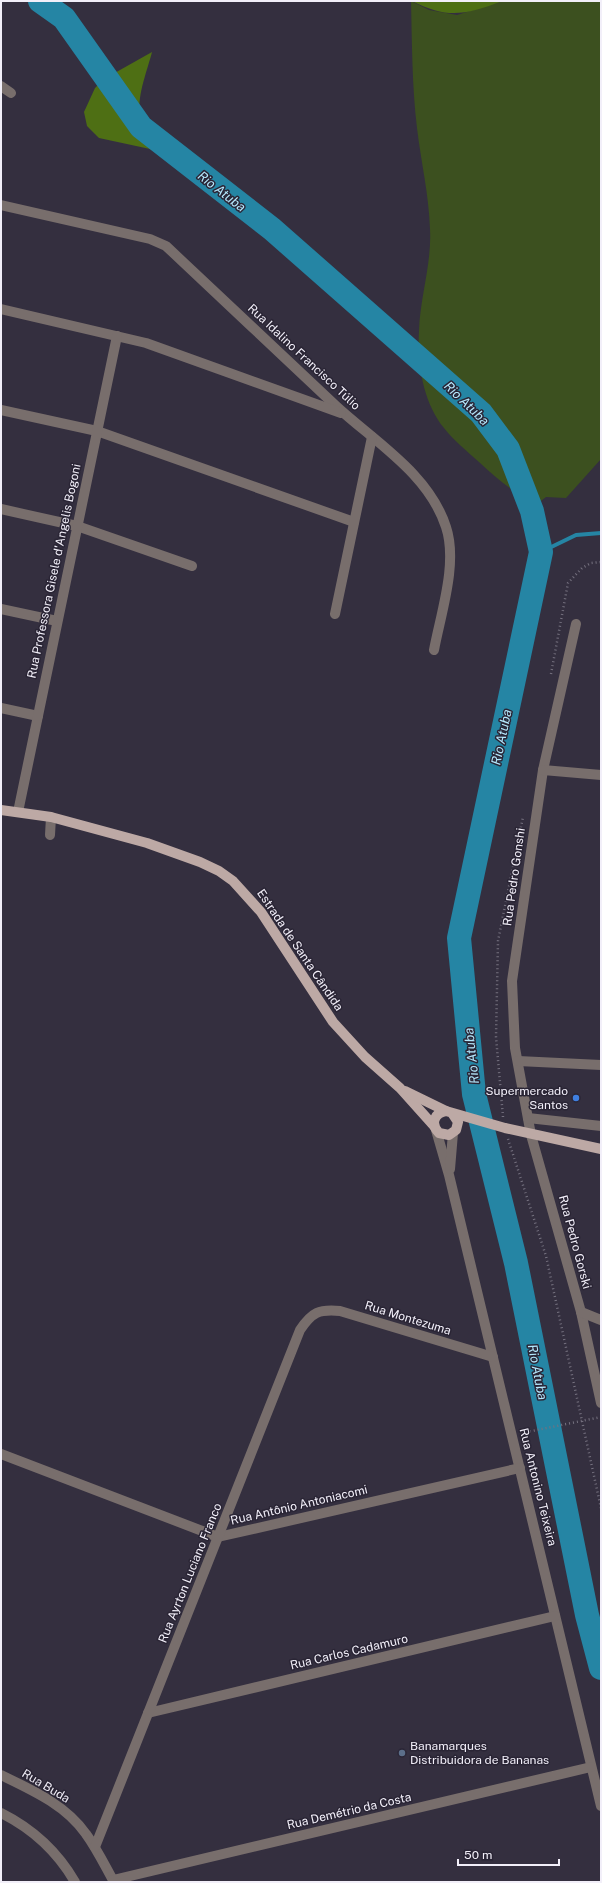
<svg xmlns="http://www.w3.org/2000/svg" width="602" height="1883" viewBox="0 0 602 1883" font-family="'Public Sans',sans-serif">
<style>
.green{fill:#3c501f}
.forest{fill:#4e6f14}
.lines{fill:none;stroke-linecap:round;stroke-linejoin:round}
.stream{stroke:#2585a4;stroke-width:4}
.river{stroke:#2585a4;stroke-width:24}
.path{stroke:#75717f;stroke-width:2.5;stroke-dasharray:1 3;stroke-linecap:butt}
.minor{stroke:#786e6c;stroke-width:10}
.major{stroke:#bda9a5;stroke-width:10}
.shop-dot{fill:#3f7fe0;stroke:#2a2535;stroke-width:1.5}
.service-dot{fill:#5c6f8a;stroke:#2a2535;stroke-width:1.5}
.labels{text-anchor:middle;stroke-width:3;stroke-linejoin:round;paint-order:stroke}
.street-label{font-size:12px;fill:#f2eff9;stroke:#2a2535}
.poi-label{font-size:12px;fill:#f2eff9;stroke:#2a2535;text-anchor:end}
.water-label{font-size:13px;font-style:italic;fill:#b4e8fd;stroke:#2a2535}
</style>
<rect width="100%" height="100%" fill="#342f3f"/>
<!-- green -->
<path class="green" d="M 411,1 L 429,10 L 457,15 L 503,1 L 601,1 L 601,459 L 566,498 L 546,497 L 537,504 C 514,493 498,480 479,462 C 467,451 454,441 444,428 C 423,402 417,364 419,331 C 420,297 432,263 430,229 C 429,195 421,162 417,128 C 412,86 412,43 411,1 Z"/>
<!-- forest -->
<g class="forest">
<path d="M 412,1 L 503,1 C 466,14 449,20 412,1 Z"/>
<path d="M 152,52 C 148,68 137,96 140,112 C 144,128 162,148 172,161 L 150,149 L 99,138 L 87,126 L 84,112 L 95,88 L 104,79 Z"/>
</g>
<g class="lines">
<!-- stream -->
<path class="stream" d="M 541,552 L 576,535 L 601,533"/>
<!-- river -->
<path class="river" d="M 40,1 L 64,18 L 141,127 L 272,229 L 481,413 L 508,449 L 532,511 L 541,552 L 459,938 L 474,1094 L 516,1263 L 587,1615 L 601,1668"/>
<!-- path -->
<g class="path">
<path d="M 551,674 L 568,583 L 582,568 L 591,563 L 601,562"/>
<path d="M 503,1117 L 496,1037 L 498,941 L 523,817"/>
<path d="M 508,1139 L 546,1256 L 601,1508"/>
<path d="M 522,1433 L 601,1417"/>
</g>
<!-- minor -->
<g class="minor">
<path d="M 1,86 L 11,93"/>
<path d="M 1,205 L 150,239 L 166,246 C 223,299 279,353 336,406 C 375,442 429,474 446,527 C 458,563 441,613 434,650"/>
<path d="M 1,309 L 146,343 L 341,413"/>
<path d="M 1,410 L 97,431 L 354,522"/>
<path d="M 1,509 L 77,526 L 192,566"/>
<path d="M 1,609 L 57,621"/>
<path d="M 335,614 L 372,437"/>
<path d="M 576,624 L 543,770 L 512,981 L 515,1048 L 531,1135 L 581,1312 L 601,1403"/>
<path d="M 1,708 L 38,716"/>
<path d="M 543,770 L 601,775"/>
<path d="M 18,812 L 117,336"/>
<path d="M 50,835 L 51,817"/>
<path d="M 518,1061 L 601,1065"/>
<path d="M 528,1118 L 601,1126"/>
<path d="M 436,1130 L 449,1175 L 601,1806"/>
<path d="M 450,1169 L 453,1133"/>
<path d="M 581,1312 L 601,1320"/>
<path d="M 1,1454 L 218,1537 L 520,1468"/>
<path d="M 148,1713 L 555,1616"/>
<path d="M 1,1775 C 32,1790 66,1805 86,1834 C 97,1849 105,1866 114,1882"/>
<path d="M 1,1813 C 33,1829 57,1851 75,1882"/>
<path d="M 95,1847 L 300,1330 C 312,1312 319,1309 340,1311 L 493,1357"/>
<path d="M 113,1880 L 591,1767"/>
</g>
<!-- major -->
<g class="major">
<path d="M 1,810 L 51,817 L 147,843 L 200,862 L 219,871 L 233,881 L 261,912 L 333,1022 L 365,1057 L 400,1088 L 434,1126"/>
<path d="M 405,1091 L 446,1111"/>
<path d="M 452,1113 L 458,1122 L 456,1130 L 449,1135 L 439,1133 C 430,1124 434,1113 446,1111 L 505,1128 L 601,1149"/>
</g>
</g>
<!-- markers -->
<circle class="shop-dot" cx="576" cy="1098" r="4"/>
<circle class="service-dot" cx="402" cy="1753" r="4"/>
<g class="labels">
<!-- street labels -->
<g class="street-label">
<text transform="translate(304 357) rotate(43)" y="4">Rua Idalino Francisco Túlio</text>
<text transform="translate(54 571) rotate(-78)" y="4">Rua Professora Gisele d'Angelis Bogoni</text>
<text transform="translate(514 877) rotate(-82)" y="4">Rua Pedro Gonshi</text>
<text transform="translate(300 950) rotate(56)" y="4">Estrada de Santa Cândida</text>
<text transform="translate(575 1242) rotate(75)" y="4">Rua Pedro Gorski</text>
<text transform="translate(408 1318) rotate(17)" y="4">Rua Montezuma</text>
<text transform="translate(538 1487) rotate(76)" y="4">Rua Antonino Teixeira</text>
<text transform="translate(299 1505) rotate(-13)" y="4">Rua Antônio Antoniacomi</text>
<text transform="translate(190 1573) rotate(-68)" y="4">Rua Ayrton Luciano Franco</text>
<text transform="translate(349 1652) rotate(-13)" y="4">Rua Carlos Cadamuro</text>
<text transform="translate(46 1786) rotate(31)" y="4">Rua Buda</text>
<text transform="translate(349 1811) rotate(-13)" y="4">Rua Demétrio da Costa</text>
</g>
<!-- poi labels -->
<g class="poi-label">
<text x="568" y="1095">Supermercado<tspan x="568" dy="14">Santos</tspan></text>
<text x="410" y="1750" text-anchor="start">Banamarques<tspan x="410" dy="14">Distribuidora de Bananas</tspan></text>
</g>
<!-- water labels -->
<g class="water-label">
<text transform="translate(222 191) rotate(38)" y="5">Rio Atuba</text>
<text transform="translate(467 403) rotate(44)" y="5">Rio Atuba</text>
<text transform="translate(501 737) rotate(-78)" y="5">Rio Atuba</text>
<text transform="translate(471 1056) rotate(-96)" y="5">Rio Atuba</text>
<text transform="translate(538 1372) rotate(79)" y="5">Rio Atuba</text>
</g>
</g>
<!-- border -->
<rect width="602" height="1883" fill="none" stroke="#f2eff9" stroke-width="4"/>
<!-- scale -->
<path d="M458 1859v6h101v-6" fill="none" stroke="#f2eff9" stroke-width="2"/>
<text x="464" y="1859" font-size="12" fill="#f2eff9" stroke="#2a2535" stroke-width="3" paint-order="stroke">50 m</text>
</svg>
